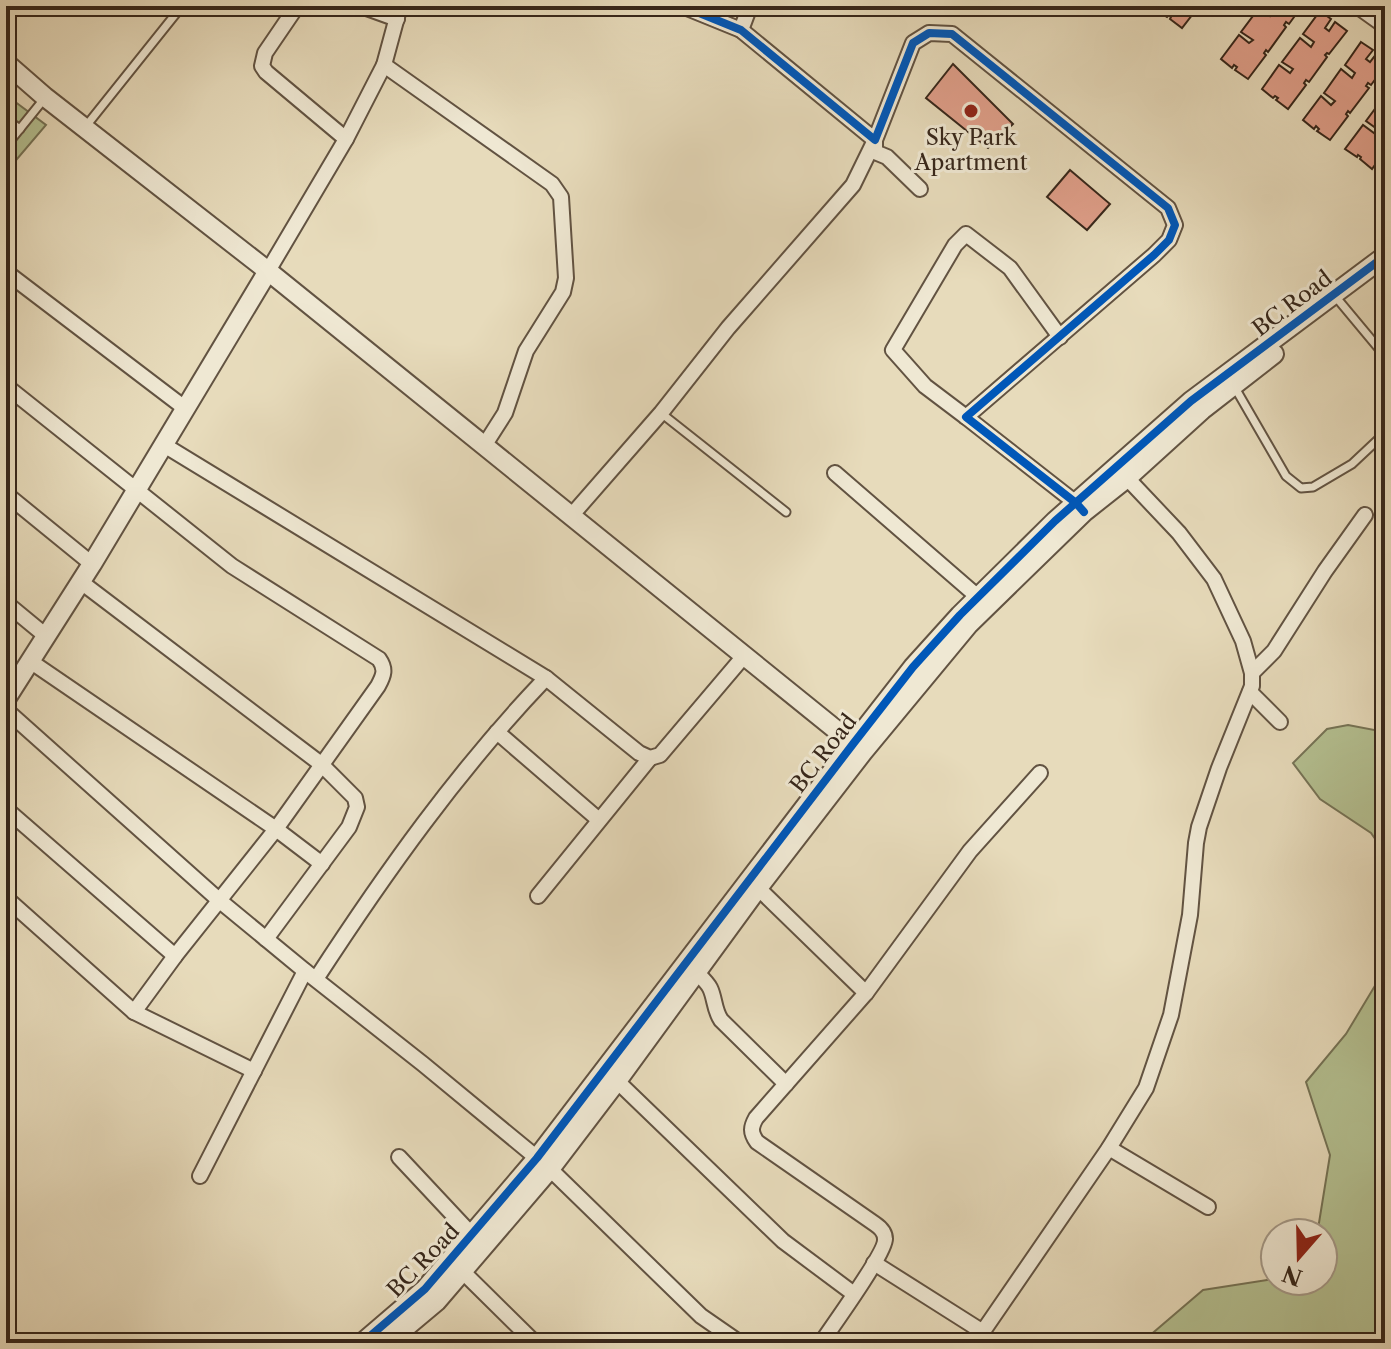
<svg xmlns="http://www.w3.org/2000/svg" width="1391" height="1349" viewBox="0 0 1391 1349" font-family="'Libre Caslon Text',serif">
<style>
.green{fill:#b4c091;stroke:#757356;stroke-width:2}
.building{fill:#e09f8a;stroke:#36261a;stroke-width:2}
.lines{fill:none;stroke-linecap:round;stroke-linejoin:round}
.service-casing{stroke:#625342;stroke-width:11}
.minor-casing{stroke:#625342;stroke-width:18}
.tertiary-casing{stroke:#625342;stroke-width:22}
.service{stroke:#efe8d3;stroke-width:7}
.minor{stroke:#efe8d3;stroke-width:14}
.tertiary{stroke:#efe8d3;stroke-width:18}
.cycleway-casing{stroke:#efe8d3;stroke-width:13}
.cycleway{stroke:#0057b8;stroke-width:8}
.poi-dot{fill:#8f2418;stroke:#efe8d3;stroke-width:3}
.labels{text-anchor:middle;stroke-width:6;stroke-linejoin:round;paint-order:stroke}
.poi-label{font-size:22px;fill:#36261a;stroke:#efe8d3}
.street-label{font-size:22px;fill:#36261a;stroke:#efe8d3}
</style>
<rect width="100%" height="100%" fill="#e7dbbb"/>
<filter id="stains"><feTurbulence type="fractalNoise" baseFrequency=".0025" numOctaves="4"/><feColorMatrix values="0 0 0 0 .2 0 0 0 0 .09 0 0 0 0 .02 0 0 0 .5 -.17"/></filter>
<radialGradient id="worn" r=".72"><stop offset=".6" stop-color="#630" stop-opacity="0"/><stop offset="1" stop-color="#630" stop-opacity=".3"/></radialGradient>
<!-- green -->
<g class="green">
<path d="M 6,95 L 46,125 L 6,172 Z"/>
<path d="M 1348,725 L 1385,732 L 1385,853 L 1371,833 L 1320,799 L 1293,763 L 1327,729 Z"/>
<path d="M 1385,969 L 1385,1343 L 1141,1343 L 1203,1290 L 1273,1279 L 1275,1277 L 1275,1281 L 1323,1281 L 1323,1233 L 1315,1233 L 1318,1229 L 1330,1155 L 1306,1082 L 1346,1034 Z"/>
</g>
<!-- building -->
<g class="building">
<path d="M 1158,6 L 1199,6 L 1182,28 L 1170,19 L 1171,17 L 1169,15 L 1167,17 L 1155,9 Z"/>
<path d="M 1266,6 L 1302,6 L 1289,24 L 1286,22 L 1284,25 L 1286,27 L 1268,52 L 1266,50 L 1264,53 L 1266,55 L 1248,79 L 1235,70 L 1237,67 L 1234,65 L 1232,68 L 1221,59 L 1239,35 L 1249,43 L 1253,40 L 1241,32 L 1259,8 L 1270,16 L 1273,12 Z"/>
<path d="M 1320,11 L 1331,19 L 1325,28 L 1329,31 L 1335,22 L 1347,31 L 1329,54 L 1327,53 L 1325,55 L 1327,57 L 1309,82 L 1306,80 L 1304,83 L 1306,85 L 1288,109 L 1276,100 L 1278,98 L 1275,96 L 1273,98 L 1262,89 L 1279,65 L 1290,73 L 1293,69 L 1282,62 L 1300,38 L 1311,47 L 1314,42 L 1303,34 Z"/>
<path d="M 1361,42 L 1373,50 L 1366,59 L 1370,62 L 1377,53 L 1385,60 L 1385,66 L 1371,85 L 1368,83 L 1366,86 L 1369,88 L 1350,113 L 1348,111 L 1346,114 L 1348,116 L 1330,140 L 1317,131 L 1319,129 L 1316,126 L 1314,129 L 1303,120 L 1321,96 L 1331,105 L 1335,101 L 1324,93 L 1341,69 L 1352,78 L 1355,73 L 1345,65 Z"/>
<path d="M 953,64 L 1013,124 L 988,148 L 926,98 Z"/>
<path d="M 1383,98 L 1385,99 L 1385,151 L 1372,169 L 1360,159 L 1361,157 L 1358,155 L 1357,157 L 1345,149 L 1363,125 L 1374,133 L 1377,129 L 1366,121 Z"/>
<path d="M 1070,170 L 1110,204 L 1087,230 L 1047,197 Z"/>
</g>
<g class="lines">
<!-- service casing -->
<g class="service-casing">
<g id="service">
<path d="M 6,119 L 20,129"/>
<path d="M 86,126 L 182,6"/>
<path d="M 6,146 L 44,99"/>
<path d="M 1335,296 L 1385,356"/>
<path d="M 1234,386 L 1286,476 L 1301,488 L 1313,487 L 1352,464 L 1385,433"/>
<path d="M 661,413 L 786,512"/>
</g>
</g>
<!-- minor casing -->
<g class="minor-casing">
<g id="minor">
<path d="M 297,6 L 265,53 L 262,66 L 266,72 L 346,139"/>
<path d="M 361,6 L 397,19"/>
<path d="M 682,6 L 741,30 L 875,140 L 913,43 L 929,33 L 952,34 L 1168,208 L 1175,225 L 1169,240 L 1154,255 L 966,417 L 1076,503"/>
<path d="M 1357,6 L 1385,26"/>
<path d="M 741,30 L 750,6"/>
<path d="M 384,65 L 552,184 L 561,197 L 566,278 L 563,292 L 526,351 L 505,413 L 484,446"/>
<path d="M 875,141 L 875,152 L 887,157 L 920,189"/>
<path d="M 268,271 L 346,139 L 384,65 L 400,6"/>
<path d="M 6,272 L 186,409"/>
<path d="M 6,386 L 232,566 L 379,659 C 386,669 384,675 378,686 L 276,829 L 175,956 L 134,1012 L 254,1071"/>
<path d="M 966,417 L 925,386 L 893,350 L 955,245 L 966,234 L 1010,268 L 1060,337"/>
<path d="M 164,445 L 546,678"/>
<path d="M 835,473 L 978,597"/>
<path d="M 6,494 L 92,564"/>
<path d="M 571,516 L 661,413 L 728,328 L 853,185 L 875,140"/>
<path d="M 81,582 L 321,764 L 355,798 L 357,807 L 349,827 L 266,939"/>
<path d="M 6,603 L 46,636"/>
<path d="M 30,661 L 276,829 L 322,864"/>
<path d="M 1252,673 L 1274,651 L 1325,571 L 1365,515"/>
<path d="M 1250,692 L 1280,722"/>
<path d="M 6,710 L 220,901 L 305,971 L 423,1064 L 537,1158"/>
<path d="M 497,732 L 599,820"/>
<path d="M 6,809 L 175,956"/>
<path d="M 758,888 L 866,993"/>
<path d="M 538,896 L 650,758"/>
<path d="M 6,898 L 134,1012"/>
<path d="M 696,972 C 701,977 707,982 710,988 C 715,998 714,1010 721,1020 L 786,1084"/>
<path d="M 316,979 C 385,873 458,770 546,678 L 639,753 L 650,758 L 660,755 L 744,656"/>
<path d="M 617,1081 L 783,1241 L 854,1294"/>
<path d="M 1109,1148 L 1208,1207"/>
<path d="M 399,1157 L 472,1235"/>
<path d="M 550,1169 L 701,1316 L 740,1343"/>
<path d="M 200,1176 L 305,971"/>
<path d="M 874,1263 L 983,1332"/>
<path d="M 457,1266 L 535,1343"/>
<path d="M 821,1343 C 832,1327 886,1252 885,1239 C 885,1232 881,1228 875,1224 L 757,1142 C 750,1132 751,1127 756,1118 L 866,993 L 970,851 L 1040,773"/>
<path d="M 975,1343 L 1109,1148 L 1146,1088 L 1171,1015 L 1190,915 L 1196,843 L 1199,827 L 1219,768 L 1252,686 L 1252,673 L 1243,641 L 1214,579 L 1179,533 L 1127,478"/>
</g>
</g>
<!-- tertiary casing -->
<g class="tertiary-casing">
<g id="tertiary">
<path d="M 6,63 L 45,97 L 268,271 L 861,750"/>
<path d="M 6,699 L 92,564 L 268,271"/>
<path d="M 362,1343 L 425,1289 L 537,1158 L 853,744 L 913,667 L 960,615 L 1055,521 L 1191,401 L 1385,256"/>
<path d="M 387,1343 L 437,1301 L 550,1169 L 617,1081 L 758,888 L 863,752 L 969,624 L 1084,512 L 1127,478 L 1202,410 L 1274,354"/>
</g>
</g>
<!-- service -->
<use href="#service" class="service"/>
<!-- minor -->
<use href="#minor" class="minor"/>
<!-- tertiary -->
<use href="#tertiary" class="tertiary"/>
<!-- cycleway casing -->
<g class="cycleway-casing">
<g id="cycleway">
<path d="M 682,6 L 741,30 L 875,140 L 913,43 L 929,33 L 952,34 L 1168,208 L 1175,225 L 1169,240 L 1154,255 L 966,417 L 1076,503 L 1084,512"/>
<path d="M 362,1343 L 425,1289 L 537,1158 L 853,744 L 913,667 L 960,615 L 1055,521 L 1191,401 L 1385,256"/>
</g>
</g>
<!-- cycleway -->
<use href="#cycleway" class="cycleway"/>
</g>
<!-- markers -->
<circle class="poi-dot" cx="971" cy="111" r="8"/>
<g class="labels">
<!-- poi labels -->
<g class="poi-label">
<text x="971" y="145">Sky Park<tspan x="971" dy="25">Apartment</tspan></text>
</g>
<!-- street labels -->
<g class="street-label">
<text transform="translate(1292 303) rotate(-37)" y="8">BC Road</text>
<text transform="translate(823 753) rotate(-52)" y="8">BC Road</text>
<text transform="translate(423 1260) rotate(-46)" y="8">BC Road</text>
</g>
</g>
<!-- margin -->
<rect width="1391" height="1349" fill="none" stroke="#e7dbbb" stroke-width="32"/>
<rect x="8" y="8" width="1375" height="1333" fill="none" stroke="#36261a" stroke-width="4"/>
<rect x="16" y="16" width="1359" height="1317" fill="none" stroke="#36261a" stroke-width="2"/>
<!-- north arrow -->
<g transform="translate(1299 1257) rotate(200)"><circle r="38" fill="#efe8d3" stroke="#a59a89" stroke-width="2"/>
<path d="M0-6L14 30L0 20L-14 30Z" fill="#8f2418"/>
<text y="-12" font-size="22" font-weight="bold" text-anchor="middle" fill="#36261a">N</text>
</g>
<rect width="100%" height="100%" filter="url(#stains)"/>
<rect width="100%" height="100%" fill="url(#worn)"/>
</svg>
